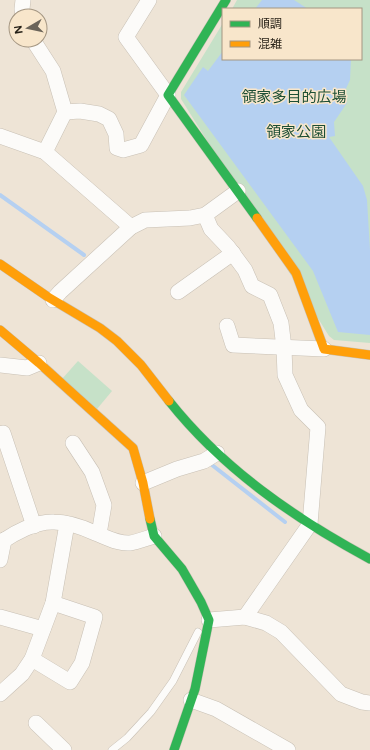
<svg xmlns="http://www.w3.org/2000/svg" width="370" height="750" viewBox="0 0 370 750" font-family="Figtree,'Noto Sans JP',sans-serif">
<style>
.green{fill:#c6e1c8}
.water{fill:#b5d0f1}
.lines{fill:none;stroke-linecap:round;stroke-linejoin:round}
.stream{stroke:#b5d0f1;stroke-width:4}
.lane-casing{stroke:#c8c0b5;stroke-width:8}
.street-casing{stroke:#c8c0b5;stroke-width:16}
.fast-casing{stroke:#c8c0b5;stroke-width:10}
.slow-casing{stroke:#c8c0b5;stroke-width:10}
.lane{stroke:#fcfbf9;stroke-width:7}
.street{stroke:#fcfbf9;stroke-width:15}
.fast{stroke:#30b455;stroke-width:9}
.slow{stroke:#ff9f0a;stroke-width:9}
.labels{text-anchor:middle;stroke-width:3;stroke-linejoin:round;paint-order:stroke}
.park-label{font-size:15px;fill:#1c4e34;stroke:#f8e6cb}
</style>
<rect width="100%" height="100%" fill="#eee4d6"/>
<!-- green -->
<g class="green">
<path d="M 237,0 L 370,0 L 370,343 L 334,340 L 329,336 L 181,99 L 181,92 L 223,23 L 223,59 L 361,59 L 361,9 L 232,9 Z"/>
<path d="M 78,361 L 112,391 L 97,409 L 62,379 Z"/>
</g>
<!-- water -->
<g class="water">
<path d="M 262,0 L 294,0 L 308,9 L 255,9 Z"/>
<path d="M 223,51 L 223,59 L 351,59 L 350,80 L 343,95 L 347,103 L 334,122 L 335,136 L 329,137 L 363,186 L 367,200 L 370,250 L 370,335 L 338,332 L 313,271 L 184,95 L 203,67 L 208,71 Z"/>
</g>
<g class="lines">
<!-- stream -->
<g class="stream">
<path d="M 0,195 L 84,255"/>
<path d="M 212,465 L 285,522"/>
</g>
<!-- lane casing -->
<g class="lane-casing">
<path id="lane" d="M 112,750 L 127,738 L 151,712 L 173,681 L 198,632"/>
</g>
<!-- street casing -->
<g class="street-casing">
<g id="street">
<path d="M 23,0 L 22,9 L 23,16"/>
<path d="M 33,40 L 53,71 L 65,112 L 45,152"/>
<path d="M 65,112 L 80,111 L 99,114 L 109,119 L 116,134 L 117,148 L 123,150 L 141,145 L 168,95 L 126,37 L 149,0"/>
<path d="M 0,136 L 45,152 L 131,227"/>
<path d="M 205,215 L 211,229 L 228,247 L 245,270 L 252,286 L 270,295 L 281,323 L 284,348 L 285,375 L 301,410 L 318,427 L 310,524 L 245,617"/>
<path d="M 178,292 L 233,253"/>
<path d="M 53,300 L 60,292 L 131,227 L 145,220 L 190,218 L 205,215 L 238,191"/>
<path d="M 227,326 L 233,345 L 324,349"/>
<path d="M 0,365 L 27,368 L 39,363"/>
<path d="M 3,433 L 34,526"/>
<path d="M 73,443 L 92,472 L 104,505 L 99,534"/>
<path d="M 143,483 L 177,469 L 204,461 L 217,453"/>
<path d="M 0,543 C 14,533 36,521 54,522 C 68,522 82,527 95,533 C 106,537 118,544 130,543 C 138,542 147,538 154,536"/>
<path d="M 0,560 L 4,540"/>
<path d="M 0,617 L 43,629"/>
<path d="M 209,620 L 245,617 L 266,623 L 281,632 L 341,694 L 362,702 L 370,703"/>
<path d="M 32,659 L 70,682 L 82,663 L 95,617 L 53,603"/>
<path d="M 0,694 L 22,674 L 32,659 L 53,603 L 67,524"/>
<path d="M 191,700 L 216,709 L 288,750"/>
<path d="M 36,723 L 64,750"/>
</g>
</g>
<!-- fast casing -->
<g class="fast-casing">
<g id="fast">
<path d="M 226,0 L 168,95 L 257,218"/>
<path d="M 169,401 C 223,469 294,518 370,559"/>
<path d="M 150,519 L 154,536 L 182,569 L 201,602 L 209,620 L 195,689 L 174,750"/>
</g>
</g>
<!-- slow casing -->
<g class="slow-casing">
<g id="slow">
<path d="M 257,218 L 296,273 L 324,349 L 370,355"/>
<path d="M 0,264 L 48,297 L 100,328 L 117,341 L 141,365 L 169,401"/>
<path d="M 0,330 L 39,363 L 133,448 L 143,483 L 150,519"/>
</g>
</g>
<!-- lane -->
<use href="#lane" class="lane"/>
<!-- street -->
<use href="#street" class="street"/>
<!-- fast -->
<use href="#fast" class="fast"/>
<!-- slow -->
<use href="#slow" class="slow"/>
</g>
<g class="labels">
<!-- park labels -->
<g class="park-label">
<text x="294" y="102">領家多目的広場</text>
<text x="296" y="137">領家公園</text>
</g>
</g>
<!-- legend -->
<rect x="222" y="8" width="140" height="52" fill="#f8e6cb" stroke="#a49682"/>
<rect x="230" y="21" width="20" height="6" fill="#30b455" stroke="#a49682"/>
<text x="258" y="28" font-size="12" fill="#251f15">順調</text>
<rect x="230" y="41" width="20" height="6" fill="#ff9f0a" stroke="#a49682"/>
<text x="258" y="48" font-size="12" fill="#251f15">混雑</text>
<!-- north arrow -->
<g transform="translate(28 28) rotate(261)"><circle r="19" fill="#f8e6cb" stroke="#a49682"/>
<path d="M0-3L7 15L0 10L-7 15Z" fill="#6b6459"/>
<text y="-6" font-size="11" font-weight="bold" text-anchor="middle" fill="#251f15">N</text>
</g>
</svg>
